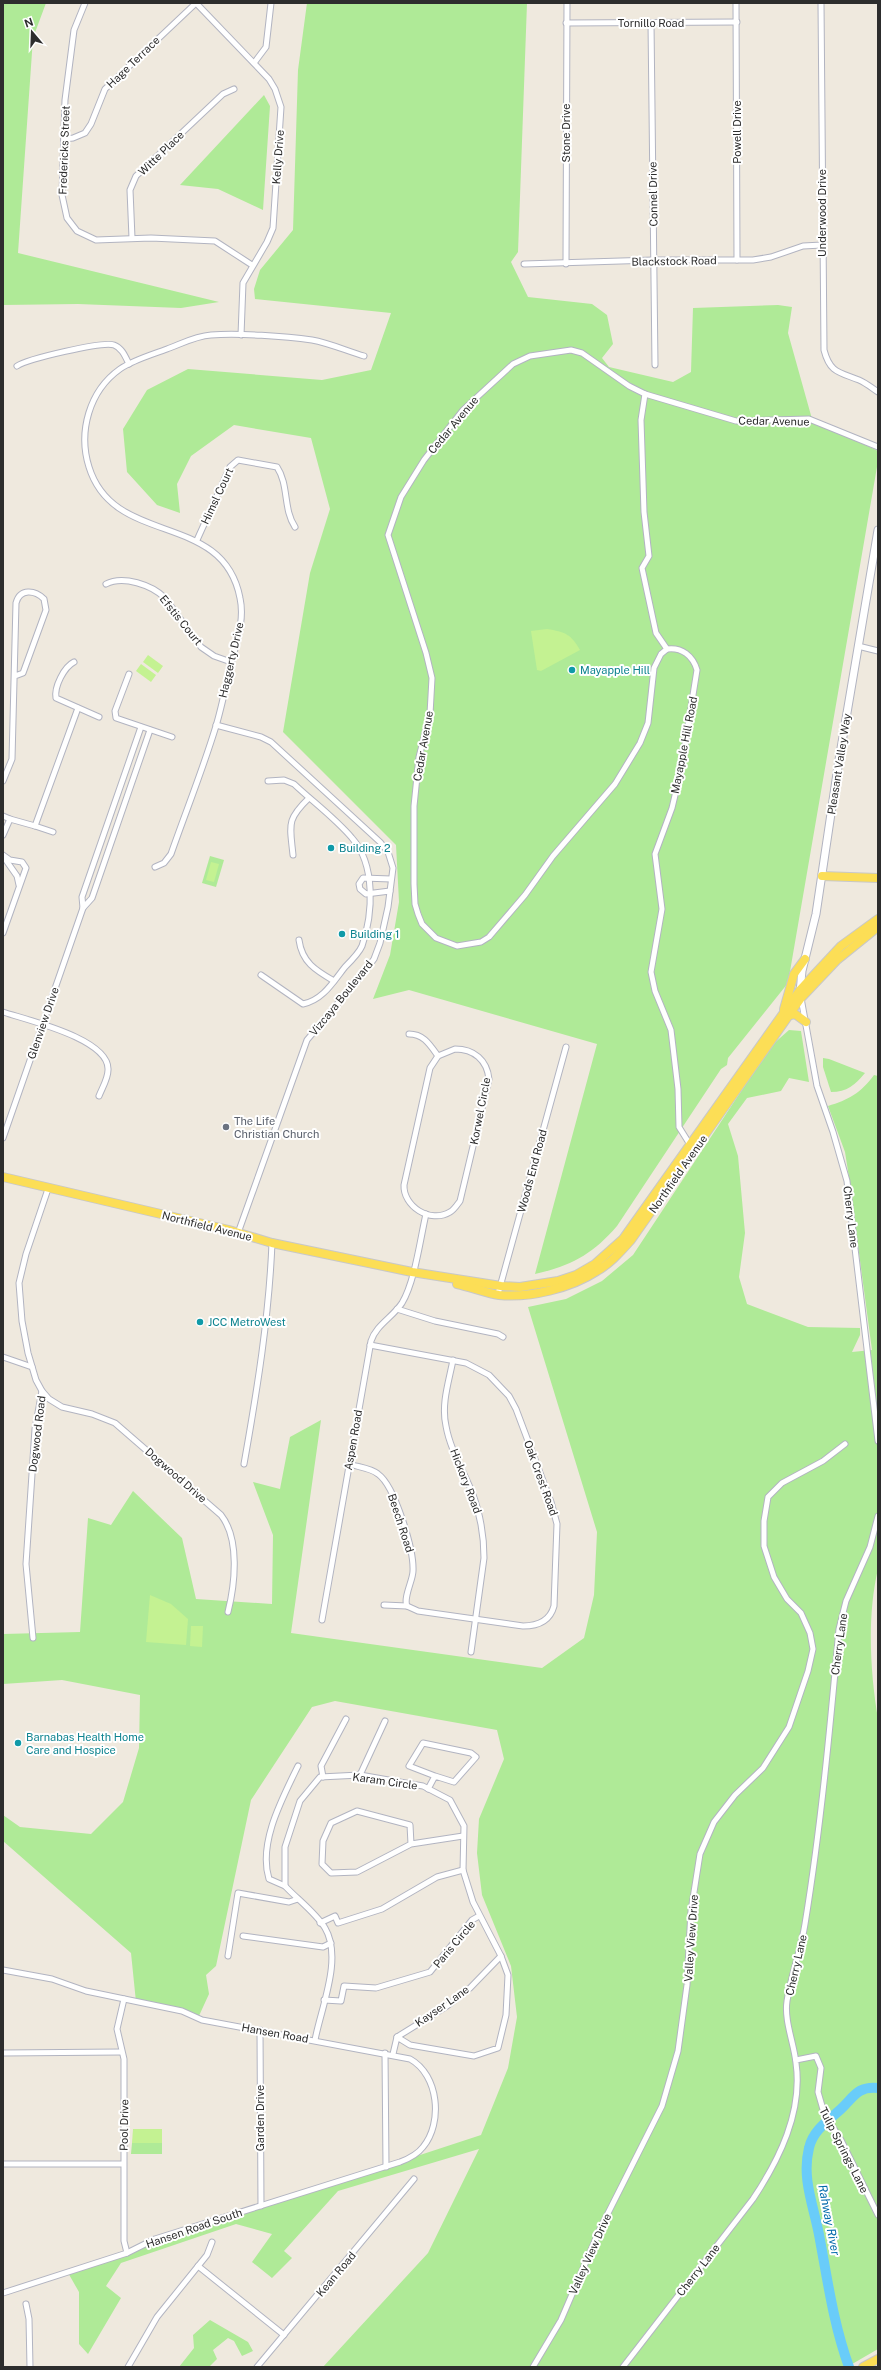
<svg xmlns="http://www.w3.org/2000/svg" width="881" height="2370" viewBox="0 0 881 2370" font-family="'Public Sans',sans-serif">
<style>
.green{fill:#afea97}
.pitch{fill:#c4f292}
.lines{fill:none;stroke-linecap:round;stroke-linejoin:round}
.river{stroke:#69ccf9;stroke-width:10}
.minor-casing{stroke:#b2b4c1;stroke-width:7}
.secondary-casing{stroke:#b2b4c1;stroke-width:9}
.primary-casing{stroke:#c8c8c8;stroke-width:10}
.minor{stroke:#fff;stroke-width:5}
.secondary{stroke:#fff;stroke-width:7}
.primary{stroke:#fcde56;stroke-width:8}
.culture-dot{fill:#0f9aa8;stroke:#fff;stroke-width:1.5}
.worship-dot{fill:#6b7280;stroke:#fff;stroke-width:1.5}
.labels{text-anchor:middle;stroke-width:4;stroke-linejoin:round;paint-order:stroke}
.street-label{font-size:11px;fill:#2d2d2d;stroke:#fff}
.culture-label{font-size:11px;fill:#0d838f;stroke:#fff;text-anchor:start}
.worship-label{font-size:11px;fill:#5b616d;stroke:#fff;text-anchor:start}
.water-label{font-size:12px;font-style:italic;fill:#0269ab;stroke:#fff}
</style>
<rect width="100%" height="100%" fill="#efe9de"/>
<!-- green -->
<g class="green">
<path d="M 3,3 L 46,3 L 33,38 L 18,253 L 219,302 L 181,308 L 78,304 L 3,305 Z"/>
<path d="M 307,3 L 527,3 L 518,252 L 511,262 L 528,297 L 592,304 L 607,315 L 613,344 L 602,358 L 609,367 L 673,382 L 691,372 L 693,308 L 778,305 L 792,307 L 788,333 L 812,419 L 878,451 L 878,461 L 788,983 L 728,1058 L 727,1065 L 721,1069 L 617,1226 C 593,1254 571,1266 535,1274 L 597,1044 L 409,990 L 373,999 L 390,955 L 399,902 L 396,845 L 283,732 L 310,573 L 330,509 L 311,438 L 234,425 L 191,456 L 177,484 L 180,513 L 157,505 L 127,472 L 123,429 L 147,390 L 188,369 L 322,380 L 371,370 L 391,313 L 255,299 L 254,289 L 260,270 L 293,230 L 298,70 Z"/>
<path d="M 264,95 L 270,106 L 263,210 L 218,189 L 180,185 Z"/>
<path d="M 210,856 L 224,860 L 216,887 L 202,883 Z"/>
<path d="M 789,1030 L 801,1031 L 809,1082 L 789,1078 L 781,1091 L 747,1098 L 728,1124 L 738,1156 L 745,1233 L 739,1277 L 747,1304 L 808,1327 L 860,1328 L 860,1335 L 852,1352 L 872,1350 L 848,1171 L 845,1152 L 828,1106 C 848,1100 861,1093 874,1075 L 878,1076 L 878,1569 C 867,1615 870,1672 878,1719 L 878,2349 L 847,2367 L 323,2367 L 428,2253 L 479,2149 L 338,2191 L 284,2251 L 292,2258 L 272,2278 L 252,2262 L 272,2234 L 236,2224 L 121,2263 L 106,2286 L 121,2298 L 88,2354 L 79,2344 L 79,2292 L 67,2271 L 481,2135 L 508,2068 L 517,2017 L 511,1966 L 482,1895 L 477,1853 L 479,1819 L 504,1759 L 497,1730 L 335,1701 L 312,1707 L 251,1800 L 216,1966 L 206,1975 L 209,1994 L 198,2018 L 136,2002 L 131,1953 L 3,1841 L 3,1815 L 20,1827 L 91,1834 L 123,1802 L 139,1748 L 140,1695 L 62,1680 L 3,1684 L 3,1634 L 80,1632 L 88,1518 L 111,1525 L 133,1491 L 182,1538 L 196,1599 L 272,1604 L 273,1535 L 253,1482 L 280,1489 L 290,1437 L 321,1420 L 291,1633 L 542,1668 L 584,1638 L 594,1595 L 597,1532 L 528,1307 L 566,1299 L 602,1281 L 633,1255 L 771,1046 Z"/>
<path d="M 823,1058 L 829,1059 L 865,1073 C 855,1085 847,1092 831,1092 L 823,1067 Z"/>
<path d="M 132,2143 L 162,2143 L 162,2154 L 131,2154 Z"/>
<path d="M 210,2320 L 248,2342 L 253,2351 L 242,2356 L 234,2341 L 228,2338 L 213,2350 L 217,2359 L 209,2367 L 179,2367 L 194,2348 L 193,2335 Z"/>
</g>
<!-- pitch -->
<g class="pitch">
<path d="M 547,629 C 565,632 571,634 580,650 L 541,671 L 537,670 L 531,631 Z"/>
<path d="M 148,655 L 163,666 L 158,673 L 143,662 Z"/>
<path d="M 141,664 L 156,675 L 151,682 L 136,671 Z"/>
<path d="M 211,862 L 219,864 L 214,882 L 206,880 Z"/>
<path d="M 150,1595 L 171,1604 L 188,1619 L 186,1645 L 146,1642 Z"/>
<path d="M 191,1626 L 203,1626 L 202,1647 L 190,1646 Z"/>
<path d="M 133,2129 L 162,2129 L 162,2143 L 132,2143 Z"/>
</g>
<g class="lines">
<!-- river -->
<path class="river" d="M 849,2367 C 834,2326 828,2283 820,2240 C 815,2209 801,2180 809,2148 C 813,2130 829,2120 841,2109 C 854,2097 857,2086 878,2088"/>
<!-- minor casing -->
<g class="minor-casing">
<g id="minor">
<path d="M 85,3 L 74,30 L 65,100 L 62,195 L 67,218 L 77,231 L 96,240 L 151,238 L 215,241 L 252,265"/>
<path d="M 196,3 L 269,79 L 275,89 L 281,107 L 273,228 L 267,242 L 243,283 L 241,335"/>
<path d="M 736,3 L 737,260"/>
<path d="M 821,3 L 824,350 C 830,373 839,372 859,380 C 866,383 872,388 878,392"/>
<path d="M 566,23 L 737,22"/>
<path d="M 651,23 L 655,365"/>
<path d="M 254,63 L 266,47 L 271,3"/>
<path d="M 64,139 L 73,138 L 85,133 L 91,124 L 105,89 L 196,3"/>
<path d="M 132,238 L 130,190 L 136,176 L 223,94 L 234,89"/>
<path d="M 524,264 L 653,260 L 753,260 L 771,257 L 803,246 L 822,245"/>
<path d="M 566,264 L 567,3"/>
<path d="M 17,366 C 27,359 103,341 114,345 C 122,348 125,356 129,364"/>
<path d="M 645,394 L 641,420 L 644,512 L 649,556 L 642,568 L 656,633 L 667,649 C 682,647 693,656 697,670 L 681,770 L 672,808 L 655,854 L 662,909 L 651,972 L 655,991 L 671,1030 L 678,1089 L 679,1127 L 689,1143"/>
<path d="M 197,540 L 230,467 L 238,460 L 277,467 C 289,485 283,509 295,527"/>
<path d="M 106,584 C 123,575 152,585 165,598 L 201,647 L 214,656 L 231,662"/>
<path d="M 858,646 L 878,651"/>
<path d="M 667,649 L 661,654 L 654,668 L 648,723 L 640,743 L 615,784 L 553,856 L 525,895 L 489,937 L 481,942 L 457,946 L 436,938 L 422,924 L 418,914 L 415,904 L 414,884 L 414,806 L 419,757 L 430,714 L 432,678 L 426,653 L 388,535 L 401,497 L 424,460 L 463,410 L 513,364 L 530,356 L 571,350 L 582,353 L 629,386 L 645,394 L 736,421 L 809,419 L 878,447"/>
<path d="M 74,662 C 64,667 54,687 56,698 L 99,717"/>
<path d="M 129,674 L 115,711 L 116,718 L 172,737"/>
<path d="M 216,725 L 261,737 L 271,742 L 380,842 L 388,852 L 393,868 L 388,907 L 380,943 L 374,959 L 365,971 L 307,1040 L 238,1233"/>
<path d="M 3,781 L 12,759 L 16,603 C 20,588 35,590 44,599 L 46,610 L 23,673 L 15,676"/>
<path d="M 3,816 L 10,819"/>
<path d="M 35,826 L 53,832"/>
<path d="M 3,835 L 10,819 L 35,826 L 78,708"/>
<path d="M 3,855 L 10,860 L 22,862 L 26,868 L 3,933"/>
<path d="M 293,855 C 290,825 286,820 309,798"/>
<path d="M 3,856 L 17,876 L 19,885"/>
<path d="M 155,867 L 164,863 L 171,854 C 186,811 203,769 216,726 C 222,706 226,685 231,664 C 236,643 245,621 240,598 C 223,510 114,548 89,467 C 78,432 89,391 120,369 C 133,360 151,355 167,349 C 181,344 195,336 211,335 C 238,333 285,336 312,340 C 329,343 347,351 364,356"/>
<path d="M 390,891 L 366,894 L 360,889 L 359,884 L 363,878 L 391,879"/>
<path d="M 83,908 L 92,898 L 150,730"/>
<path d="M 299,940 C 302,962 315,970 334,981"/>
<path d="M 261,975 L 303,1004 C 323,1000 333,982 345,967 C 351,961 359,953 362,946 C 373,914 376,865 352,838 C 335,818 313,802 294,784 L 284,780 L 268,781"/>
<path d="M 801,998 L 817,1086 L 833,1132 L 847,1181 L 878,1441"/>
<path d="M 3,1012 C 27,1020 110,1039 108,1070 C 108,1079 102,1088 99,1096"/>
<path d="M 409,1034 C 424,1034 430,1045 438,1056"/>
<path d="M 455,1049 C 474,1049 487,1060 489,1079 L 460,1201 C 457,1205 454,1210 450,1212 C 430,1224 403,1206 404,1185 L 430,1068 L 438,1056 Z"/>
<path d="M 3,1138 L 83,908 L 82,897 L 141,727"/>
<path d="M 498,1294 L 566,1047"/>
<path d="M 397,1309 L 435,1321 L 498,1334 L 503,1337"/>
<path d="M 370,1345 L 466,1363 L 489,1375 L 509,1396 L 516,1409 L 551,1502 L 557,1524 L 554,1606 C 550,1621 538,1626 523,1626 L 418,1611 L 407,1606 L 384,1605"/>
<path d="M 3,1357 L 32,1367"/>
<path d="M 453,1360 C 449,1381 441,1404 446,1426 C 450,1449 463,1470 472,1492 C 480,1513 484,1535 484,1558 L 471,1652"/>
<path d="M 42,1391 L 49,1399 L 62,1407 L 92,1414 L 115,1423 L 221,1515 C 240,1539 235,1584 228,1612"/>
<path d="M 244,1464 C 257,1391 269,1317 272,1243"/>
<path d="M 349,1464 C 358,1467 371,1468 378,1474 C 395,1486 414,1550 413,1571 C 413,1580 403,1598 407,1606"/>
<path d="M 322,1620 L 371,1341 C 376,1325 393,1317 402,1303 C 415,1281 420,1240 426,1214"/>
<path d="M 33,1638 L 26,1564 L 35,1429 L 42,1391 L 36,1380 L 28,1353 L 22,1321 L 19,1283 L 26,1254 L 48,1189"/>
<path d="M 360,1775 L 385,1721"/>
<path d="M 323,1777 L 321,1766 L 346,1719"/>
<path d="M 428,1789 L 435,1776 L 454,1782 L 476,1757 L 471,1753 L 423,1743 L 409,1766 L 435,1776"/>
<path d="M 411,1844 L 410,1825 L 357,1811 L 331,1823 L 323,1841 L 322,1864 L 331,1873 L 357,1872 L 411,1844 L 463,1836"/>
<path d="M 285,1886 L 269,1879 C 258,1843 282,1799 298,1766"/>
<path d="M 320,1923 L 335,1916 L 338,1923 L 382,1909 L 437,1877 L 463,1870"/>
<path d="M 243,1936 L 323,1947 L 331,1943"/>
<path d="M 228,1956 L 238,1893 L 289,1902 L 298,1899"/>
<path d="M 3,1970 L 52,1979 L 86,1991 L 182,2011 L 202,2020 L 410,2059 C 439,2075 443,2123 423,2147 C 417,2155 408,2159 400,2162 L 155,2239 L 127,2253 L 3,2293"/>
<path d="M 124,1999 L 117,2029 L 124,2059 L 124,2241 L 127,2253"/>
<path d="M 324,2000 L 341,2001 L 344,1986 L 376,1988 L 430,1972 L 472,1920 L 479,1916"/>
<path d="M 260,2030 L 261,2206"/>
<path d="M 397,2037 L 447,2006 L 470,1988 L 501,1956"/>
<path d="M 315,2040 C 321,2008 343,1958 325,1928 C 316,1913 297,1899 285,1886 L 285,1847 L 300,1801 L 320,1777 L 360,1775 L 423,1786 L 450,1800 L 464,1826 L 463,1870 L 473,1902 L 501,1956 L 508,1975 L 506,2015 L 498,2048 L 474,2056 L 410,2045 L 397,2037 L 393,2054"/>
<path d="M 3,2053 L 121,2052"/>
<path d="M 385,2053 L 386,2167"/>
<path d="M 796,2060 L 816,2056 L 821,2068 L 818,2092 L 824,2113 L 841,2140 L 878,2215"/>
<path d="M 3,2164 L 123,2164"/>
<path d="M 198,2266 L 284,2335"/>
<path d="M 26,2304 L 29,2319 L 30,2367"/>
<path d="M 128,2367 L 157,2317 L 207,2255 L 212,2242"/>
<path d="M 257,2367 L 414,2179"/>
<path d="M 533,2367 L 561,2320 L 600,2229 L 662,2106 L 678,2051 L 687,1985 L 691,1911 L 700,1854 L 714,1822 L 735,1795 L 763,1768 L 789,1727 L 808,1671 L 813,1649 L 810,1633 L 801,1613 L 787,1599 L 774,1577 L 764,1546 L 764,1521 L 768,1497 L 782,1483 L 823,1461 L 845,1444"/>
<path d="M 623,2367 L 753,2199 C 779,2160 803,2112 796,2063 C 794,2043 784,2021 787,2001 C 791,1975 801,1950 805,1924 C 821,1826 830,1728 839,1629 L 846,1601 L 870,1547 L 878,1516"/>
</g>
</g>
<!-- secondary casing -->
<g class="secondary-casing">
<path id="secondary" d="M 800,992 L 802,971 L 816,914 L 839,760 L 878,530"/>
</g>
<!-- primary casing -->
<g class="primary-casing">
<g id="primary">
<path d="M 822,876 L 878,878"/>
<path d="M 784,1009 L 794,974 L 805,959"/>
<path d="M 790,1015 L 795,1014 L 806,1022"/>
<path d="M 3,1177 L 229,1230 L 272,1243 L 412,1272 L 501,1286 L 520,1287 L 558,1281 L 576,1275 L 595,1264 L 623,1239 L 800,990 L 841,946 L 878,919"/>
<path d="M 457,1284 C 471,1287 486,1293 499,1295 C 531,1298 571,1288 597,1271 C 611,1263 621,1251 631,1240 L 801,998 L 837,960 L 878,927"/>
<path d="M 863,2367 L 878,2359"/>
</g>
</g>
<!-- minor -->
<use href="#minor" class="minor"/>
<!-- secondary -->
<use href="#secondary" class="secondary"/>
<!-- primary -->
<use href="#primary" class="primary"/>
</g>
<!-- markers -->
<g class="culture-dot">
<circle cx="572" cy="670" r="4"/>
<circle cx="331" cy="848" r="4"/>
<circle cx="342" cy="934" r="4"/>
<circle cx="200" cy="1322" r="4"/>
<circle cx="18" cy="1743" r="4"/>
</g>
<circle class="worship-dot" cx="226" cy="1127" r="4"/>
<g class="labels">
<!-- street labels -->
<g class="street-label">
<text x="651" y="27">Tornillo Road</text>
<text transform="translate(133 62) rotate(-44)" y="4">Hage Terrace</text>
<text transform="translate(737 132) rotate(-90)" y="4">Powell Drive</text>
<text transform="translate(566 133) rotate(-90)" y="4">Stone Drive</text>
<text transform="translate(64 150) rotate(-88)" y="4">Fredericks Street</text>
<text transform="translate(161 153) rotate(-44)" y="4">Witte Place</text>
<text transform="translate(278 157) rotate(-86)" y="4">Kelly Drive</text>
<text transform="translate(653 194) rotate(-91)" y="4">Connel Drive</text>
<text transform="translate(822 213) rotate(-90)" y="4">Underwood Drive</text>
<text transform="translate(674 261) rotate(-1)" y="4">Blackstock Road</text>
<text transform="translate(774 421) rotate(1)" y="4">Cedar Avenue</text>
<text transform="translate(453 425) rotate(-50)" y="4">Cedar Avenue</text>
<text transform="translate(217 496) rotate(-65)" y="4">Himsl Court</text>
<text transform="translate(181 620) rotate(51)" y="4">Efstis Court</text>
<text transform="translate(231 660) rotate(-77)" y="4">Haggerty Drive</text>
<text transform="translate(684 745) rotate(-79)" y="4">Mayapple Hill Road</text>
<text transform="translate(423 746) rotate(-80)" y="4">Cedar Avenue</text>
<text transform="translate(839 764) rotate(-81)" y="4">Pleasant Valley Way</text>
<text transform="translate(341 998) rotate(-51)" y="4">Vizcaya Boulevard</text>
<text transform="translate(43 1023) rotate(-71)" y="4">Glenview Drive</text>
<text transform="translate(480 1111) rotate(-79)" y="4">Korwel Circle</text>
<text transform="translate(532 1171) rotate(-75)" y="4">Woods End Road</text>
<text transform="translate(678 1174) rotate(-55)" y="4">Northfield Avenue</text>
<text transform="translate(851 1217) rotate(83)" y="4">Cherry Lane</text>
<text transform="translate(207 1226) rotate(14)" y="4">Northfield Avenue</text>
<text transform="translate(37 1434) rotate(-83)" y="4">Dogwood Road</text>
<text transform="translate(353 1440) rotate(-80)" y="4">Aspen Road</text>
<text transform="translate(176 1475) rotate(41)" y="4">Dogwood Drive</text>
<text transform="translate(541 1478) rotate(70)" y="4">Oak Crest Road</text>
<text transform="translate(466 1481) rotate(69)" y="4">Hickory Road</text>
<text transform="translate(401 1523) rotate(72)" y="4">Beech Road</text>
<text transform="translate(839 1644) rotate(-82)" y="4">Cherry Lane</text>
<text transform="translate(385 1781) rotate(8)" y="4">Karam Circle</text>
<text transform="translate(691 1938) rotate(-86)" y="4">Valley View Drive</text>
<text transform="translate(454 1944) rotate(-50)" y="4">Paris Circle</text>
<text transform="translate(796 1965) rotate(-77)" y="4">Cherry Lane</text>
<text transform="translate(442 2006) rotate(-35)" y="4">Kayser Lane</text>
<text transform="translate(275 2033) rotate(10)" y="4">Hansen Road</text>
<text transform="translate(260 2118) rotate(-90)" y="4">Garden Drive</text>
<text transform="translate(124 2125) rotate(-89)" y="4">Pool Drive</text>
<text transform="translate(844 2150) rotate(63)" y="4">Tulip Springs Lane</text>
<text transform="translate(194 2228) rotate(-19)" y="4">Hansen Road South</text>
<text transform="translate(590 2254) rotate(-66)" y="4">Valley View Drive</text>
<text transform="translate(698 2270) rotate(-52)" y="4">Cherry Lane</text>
<text transform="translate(336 2274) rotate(-50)" y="4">Kean Road</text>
</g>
<!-- culture labels -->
<g class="culture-label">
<text x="580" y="674">Mayapple Hill</text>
<text x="339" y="852">Building 2</text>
<text x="350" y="938">Building 1</text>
<text x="208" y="1326">JCC MetroWest</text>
<text x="26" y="1741">Barnabas Health Home<tspan x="26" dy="13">Care and Hospice</tspan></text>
</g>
<!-- worship labels -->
<g class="worship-label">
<text x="234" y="1125">The Life<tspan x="234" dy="13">Christian Church</tspan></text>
</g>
<!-- water labels -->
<g class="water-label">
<text transform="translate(829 2220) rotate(79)" y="4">Rahway River</text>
</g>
</g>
<!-- border -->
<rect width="881" height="2370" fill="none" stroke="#2d2d2d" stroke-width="8"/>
<!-- north arrow -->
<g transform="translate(32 32) rotate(341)" stroke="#ffffff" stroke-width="3" paint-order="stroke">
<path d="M0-3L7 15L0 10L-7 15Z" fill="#2d2d2d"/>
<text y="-6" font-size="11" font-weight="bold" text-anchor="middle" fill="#2d2d2d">N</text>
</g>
</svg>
